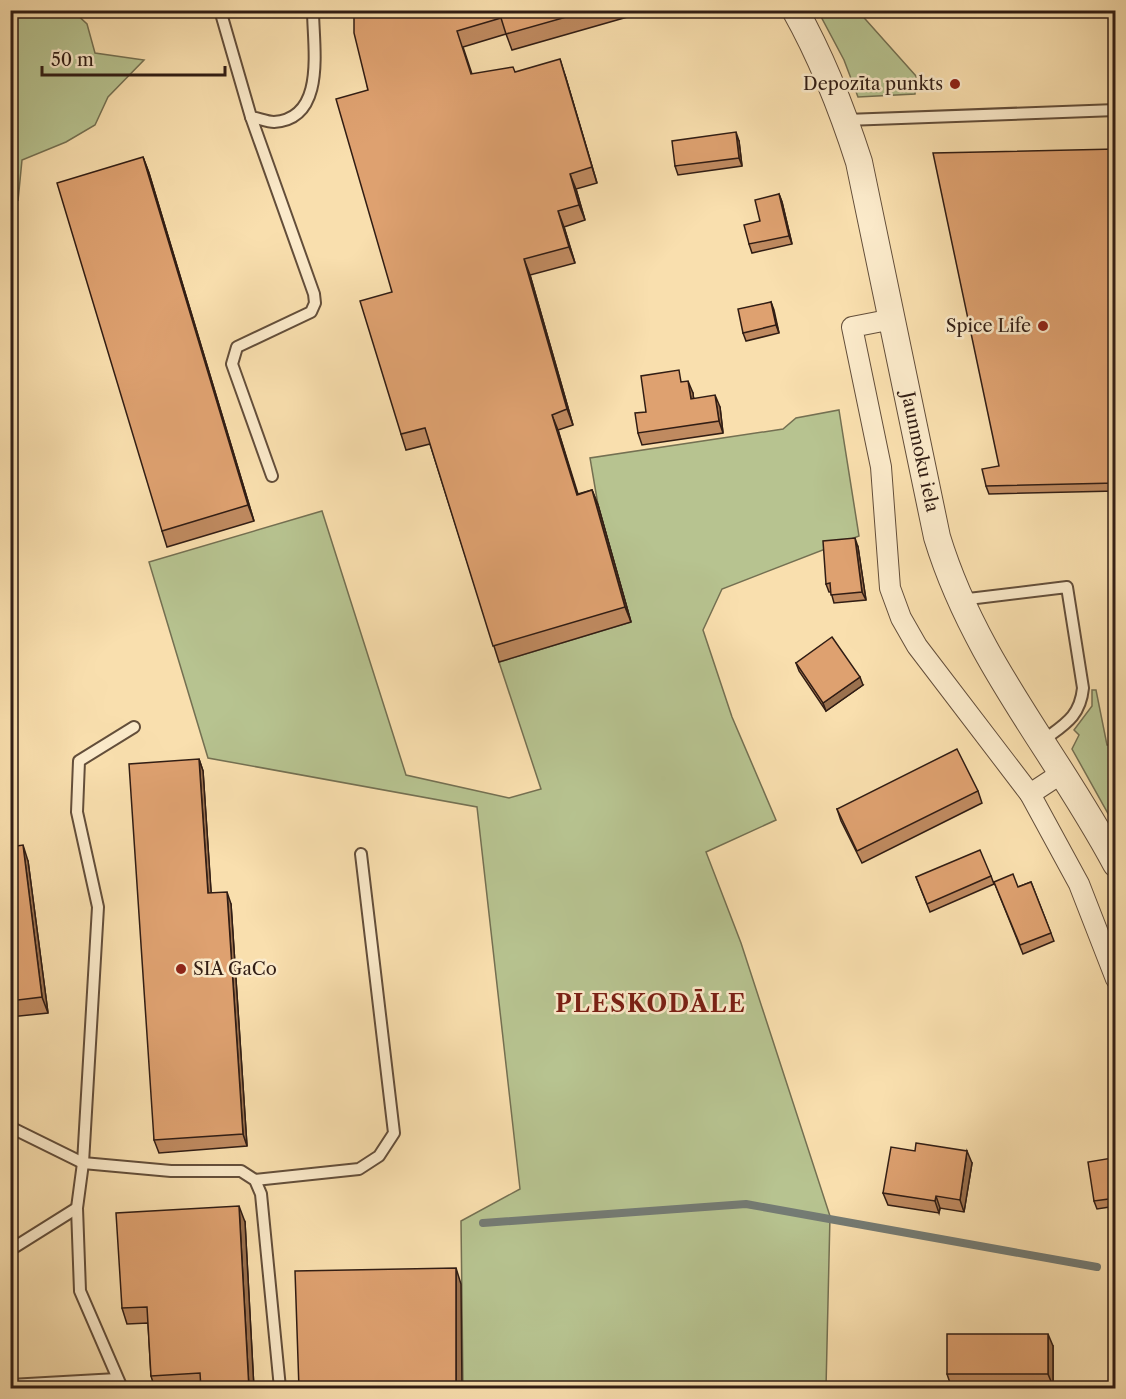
<svg xmlns="http://www.w3.org/2000/svg" width="1126" height="1399" viewBox="0 0 1126 1399" font-family="'Libre Caslon Text',serif">
<style>
.green{fill:#b7c390;stroke:#747052;stroke-width:1.5}
.lines{fill:none;stroke-linecap:round;stroke-linejoin:round}
.stream{stroke:#747b74;stroke-width:8}
.service-casing{stroke:#634e3a;stroke-width:14}
.minor-casing{stroke:#634e3a;stroke-width:22}
.tertiary-casing{stroke:#634e3a;stroke-width:28}
.service{stroke:#fbeaca;stroke-width:10}
.minor{stroke:#fbeaca;stroke-width:20}
.tertiary{stroke:#fbeaca;stroke-width:26}
.wall{fill:#bf8a60;stroke:#311d14;stroke-width:1.5}
.shaded-wall{fill:#9b714e;stroke:#311d14;stroke-width:1.5}
.building{fill:#dea170;stroke:#311d14;stroke-width:1.5}
.poi-dot{fill:#8f2418;stroke:#fbeaca;stroke-width:2}
.labels{text-anchor:middle;stroke-width:5;stroke-linejoin:round;paint-order:stroke}
.poi-label{font-size:18px;fill:#311d14;stroke:#fbeaca;text-anchor:end}
.street-label{font-size:18px;fill:#311d14;stroke:#fbeaca}
.district-label{font-size:24px;font-weight:bold;letter-spacing:1.5px;fill:#7a1f14;stroke:#fbeaca}
</style>
<rect width="100%" height="100%" fill="#f9dfae"/>
<filter id="stains"><feTurbulence type="fractalNoise" baseFrequency=".00333" numOctaves="4"/><feColorMatrix values="0 0 0 0 .2 0 0 0 0 .09 0 0 0 0 .02 0 0 0 .5 -.17"/></filter>
<radialGradient id="worn" r=".72"><stop offset=".6" stop-color="#630" stop-opacity="0"/><stop offset="1" stop-color="#630" stop-opacity=".3"/></radialGradient>
<!-- green -->
<g class="green">
<path d="M 10,11 L 73,11 L 87,24 L 95,53 L 144,60 L 108,97 L 95,125 L 66,142 L 22,160 L 18,201 L 10,180 Z"/>
<path d="M 818,11 L 858,11 L 916,76 L 915,94 L 858,97 L 844,60 Z"/>
<path d="M 839,410 L 859,536 L 722,589 L 703,630 L 732,717 L 776,820 L 706,852 L 741,943 L 830,1216 L 826,1388 L 463,1388 L 461,1221 L 520,1189 L 477,807 L 208,758 L 149,562 L 322,511 L 406,775 L 509,798 L 541,789 L 499,662 L 631,622 L 598,505 L 590,458 L 783,429 L 796,418 Z"/>
<path d="M 1092,690 L 1096,690 L 1107,745 L 1115,745 L 1115,826 L 1072,749 L 1079,735 L 1074,730 L 1092,706 Z"/>
</g>
<g class="lines">
<!-- stream -->
<path class="stream" d="M 483,1223 L 746,1204 L 1097,1267"/>
<!-- service casing -->
<g class="service-casing">
<g id="service">
<path d="M 220,10 L 251,117 C 258,118 267,122 274,122 C 327,119 313,46 313,10"/>
<path d="M 251,117 L 314,294 L 315,303 L 311,312 L 237,347 L 232,364 L 272,476"/>
<path d="M 846,120 L 1116,110"/>
<path d="M 960,600 L 1067,587 L 1083,688 C 1080,718 1063,725 1041,742"/>
<path d="M 10,1127 L 83,1163 L 171,1171 L 241,1171 L 255,1180 L 261,1194 L 280,1388"/>
<path d="M 255,1180 L 359,1169 L 379,1156 L 394,1133 L 361,854"/>
<path d="M 10,1250 L 77,1208"/>
<path d="M 10,1385 L 117,1379"/>
<path d="M 122,1388 L 80,1291 L 77,1208 L 83,1163 L 98,907 L 77,812 L 79,761 L 134,727"/>
</g>
</g>
<!-- minor casing -->
<g class="minor-casing">
<g id="minor">
<path d="M 893,319 L 852,327 L 881,467 L 890,588 L 901,618 L 917,646 L 1030,794 L 1079,884 L 1116,979"/>
<path d="M 1030,794 L 1062,773"/>
</g>
</g>
<!-- tertiary casing -->
<g class="tertiary-casing">
<path id="tertiary" d="M 795,10 C 822,58 842,109 859,162 L 937,537 C 975,662 1056,751 1116,864"/>
</g>
<!-- service -->
<use href="#service" class="service"/>
<!-- minor -->
<use href="#minor" class="minor"/>
<!-- tertiary -->
<use href="#tertiary" class="tertiary"/>
</g>
<!-- wall -->
<g class="wall">
<path d="M 355,10 L 652,10 L 512,50 L 506,34 L 463,47 L 472,74 L 515,72 L 565,75 L 597,183 L 576,189 L 585,220 L 564,227 L 575,263 L 530,275 L 573,425 L 558,430 L 578,494 L 592,490 L 598,505 L 631,622 L 499,662 L 430,444 L 406,450 L 401,434 L 392,292 L 368,90 Z"/>
<path d="M 654,10 L 680,10 L 678,12 L 670,14 Z"/>
<path d="M 739,141 L 742,166 L 678,175 L 675,166 Z"/>
<path d="M 1116,149 L 1116,491 L 989,494 L 986,486 L 999,466 Z"/>
<path d="M 143,157 L 149,173 L 254,521 L 167,547 L 162,531 Z"/>
<path d="M 779,194 L 782,202 L 792,244 L 752,253 L 749,244 L 760,221 Z"/>
<path d="M 771,302 L 779,333 L 746,341 L 743,333 Z"/>
<path d="M 684,382 L 693,393 L 693,398 L 720,407 L 723,433 L 642,445 L 638,433 L 646,412 Z"/>
<path d="M 858,547 L 866,600 L 834,603 L 831,592 L 829,592 L 826,584 Z"/>
<path d="M 796,663 L 863,685 L 826,711 L 799,671 Z"/>
<path d="M 199,759 L 203,771 L 211,893 L 231,904 L 247,1146 L 159,1153 L 154,1140 Z"/>
<path d="M 978,791 L 982,803 L 862,863 L 841,821 L 837,809 Z"/>
<path d="M 10,847 L 28,861 L 48,1013 L 10,1017 Z"/>
<path d="M 991,876 L 994,884 L 930,912 L 916,877 Z"/>
<path d="M 994,882 L 1018,887 L 1031,882 L 1054,941 L 1023,954 Z"/>
<path d="M 1112,1158 L 1116,1171 L 1116,1206 L 1097,1209 L 1094,1201 Z"/>
<path d="M 972,1163 L 964,1212 L 940,1208 L 939,1213 L 888,1205 L 883,1193 Z"/>
<path d="M 245,1222 L 254,1389 L 155,1389 L 151,1376 L 148,1323 L 127,1324 L 122,1308 Z"/>
<path d="M 1053,1346 L 1053,1386 L 951,1386 L 947,1374 Z"/>
</g>
<!-- shaded-wall -->
<g class="shaded-wall">
<path d="M 560,59 L 565,75 L 597,183 L 592,167 Z"/>
<path d="M 736,132 L 739,141 L 742,166 L 739,158 Z"/>
<path d="M 143,157 L 149,173 L 254,521 L 248,505 Z"/>
<path d="M 570,174 L 576,189 L 585,220 L 579,205 Z"/>
<path d="M 779,194 L 782,202 L 792,244 L 789,236 Z"/>
<path d="M 558,211 L 564,227 L 575,263 L 569,247 Z"/>
<path d="M 524,259 L 530,275 L 573,425 L 567,409 Z"/>
<path d="M 771,302 L 774,310 L 779,333 L 776,325 Z"/>
<path d="M 688,381 L 693,393 L 695,411 L 691,399 Z"/>
<path d="M 715,395 L 720,407 L 723,433 L 719,421 Z"/>
<path d="M 552,415 L 558,430 L 582,510 L 577,495 Z"/>
<path d="M 592,490 L 598,505 L 631,622 L 625,607 Z"/>
<path d="M 855,538 L 858,547 L 866,600 L 862,592 Z"/>
<path d="M 860,677 L 863,685 L 826,711 L 823,703 Z"/>
<path d="M 199,759 L 203,771 L 212,905 L 208,893 Z"/>
<path d="M 23,845 L 28,861 L 48,1013 L 42,997 Z"/>
<path d="M 227,892 L 231,904 L 247,1146 L 243,1134 Z"/>
<path d="M 967,1151 L 972,1163 L 964,1212 L 960,1200 Z"/>
<path d="M 1112,1158 L 1116,1171 L 1116,1182 Z"/>
<path d="M 936,1196 L 940,1208 L 939,1213 L 935,1201 Z"/>
<path d="M 239,1206 L 245,1222 L 254,1389 L 249,1389 Z"/>
<path d="M 456,1268 L 461,1284 L 462,1389 L 456,1389 Z"/>
<path d="M 1048,1334 L 1053,1346 L 1053,1386 L 1048,1374 Z"/>
</g>
<!-- building -->
<g class="building">
<path d="M 355,10 L 591,10 L 506,34 L 501,18 L 457,31 L 471,74 L 513,67 L 515,72 L 560,59 L 592,167 L 570,174 L 579,205 L 558,211 L 569,247 L 524,259 L 567,409 L 552,415 L 577,495 L 592,490 L 625,607 L 493,646 L 425,428 L 401,434 L 360,301 L 392,292 L 336,99 L 368,90 L 354,33 L 354,16 Z"/>
<path d="M 736,132 L 739,158 L 675,166 L 672,141 Z"/>
<path d="M 1116,149 L 1116,483 L 986,486 L 982,469 L 999,466 L 933,153 Z"/>
<path d="M 143,157 L 248,505 L 162,531 L 57,183 Z"/>
<path d="M 779,194 L 789,236 L 749,244 L 744,225 L 760,221 L 755,200 Z"/>
<path d="M 771,302 L 776,325 L 743,333 L 738,309 Z"/>
<path d="M 679,370 L 681,382 L 688,381 L 691,399 L 715,395 L 719,421 L 638,433 L 635,413 L 646,412 L 641,376 Z"/>
<path d="M 855,538 L 862,592 L 831,595 L 830,583 L 826,584 L 823,541 Z"/>
<path d="M 832,637 L 860,677 L 823,703 L 796,663 Z"/>
<path d="M 957,749 L 978,791 L 857,851 L 837,809 Z"/>
<path d="M 199,759 L 208,893 L 227,892 L 243,1134 L 154,1140 L 129,764 Z"/>
<path d="M 23,845 L 42,997 L 10,1001 L 10,847 Z"/>
<path d="M 980,850 L 991,876 L 927,904 L 916,877 Z"/>
<path d="M 1013,874 L 1018,887 L 1031,882 L 1051,933 L 1020,945 L 994,882 Z"/>
<path d="M 916,1143 L 967,1151 L 960,1200 L 936,1196 L 935,1201 L 883,1193 L 891,1147 L 915,1151 Z"/>
<path d="M 1112,1158 L 1116,1182 L 1116,1198 L 1094,1201 L 1088,1162 Z"/>
<path d="M 239,1206 L 249,1389 L 201,1389 L 200,1373 L 151,1376 L 147,1307 L 122,1308 L 116,1213 Z"/>
<path d="M 456,1268 L 456,1389 L 299,1389 L 295,1271 Z"/>
<rect x="947" y="1334" width="101" height="40"/>
<rect x="850" y="1382" width="33" height="7"/>
</g>
<!-- markers -->
<g class="poi-dot">
<circle cx="955" cy="84" r="6"/>
<circle cx="1043" cy="326" r="6"/>
<circle cx="181" cy="969" r="6"/>
</g>
<g class="labels">
<!-- poi labels -->
<g class="poi-label">
<text x="943" y="90">Depozīta punkts</text>
<text x="1031" y="332">Spice Life</text>
<text x="193" y="975" text-anchor="start">SIA GaCo</text>
</g>
<!-- street labels -->
<g class="street-label">
<text transform="translate(920 452) rotate(78)" y="6">Jaunmoku iela</text>
</g>
<!-- district labels -->
<g class="district-label">
<text x="651" y="1012">PLESKODĀLE</text>
</g>
</g>
<!-- margin -->
<rect width="1126" height="1399" fill="none" stroke="#f9dfae" stroke-width="36"/>
<rect x="12" y="12" width="1102" height="1375" fill="none" stroke="#311d14" stroke-width="3"/>
<rect x="18" y="18" width="1090" height="1363" fill="none" stroke="#311d14" stroke-width="1.5"/>
<!-- scale -->
<path d="M42 66v9h183v-9" fill="none" stroke="#311d14" stroke-width="3"/>
<text x="51" y="66" font-size="18" fill="#311d14" stroke="#fbeaca" stroke-width="4.5" paint-order="stroke">50 m</text>
<rect width="100%" height="100%" filter="url(#stains)"/>
<rect width="100%" height="100%" fill="url(#worn)"/>
</svg>
